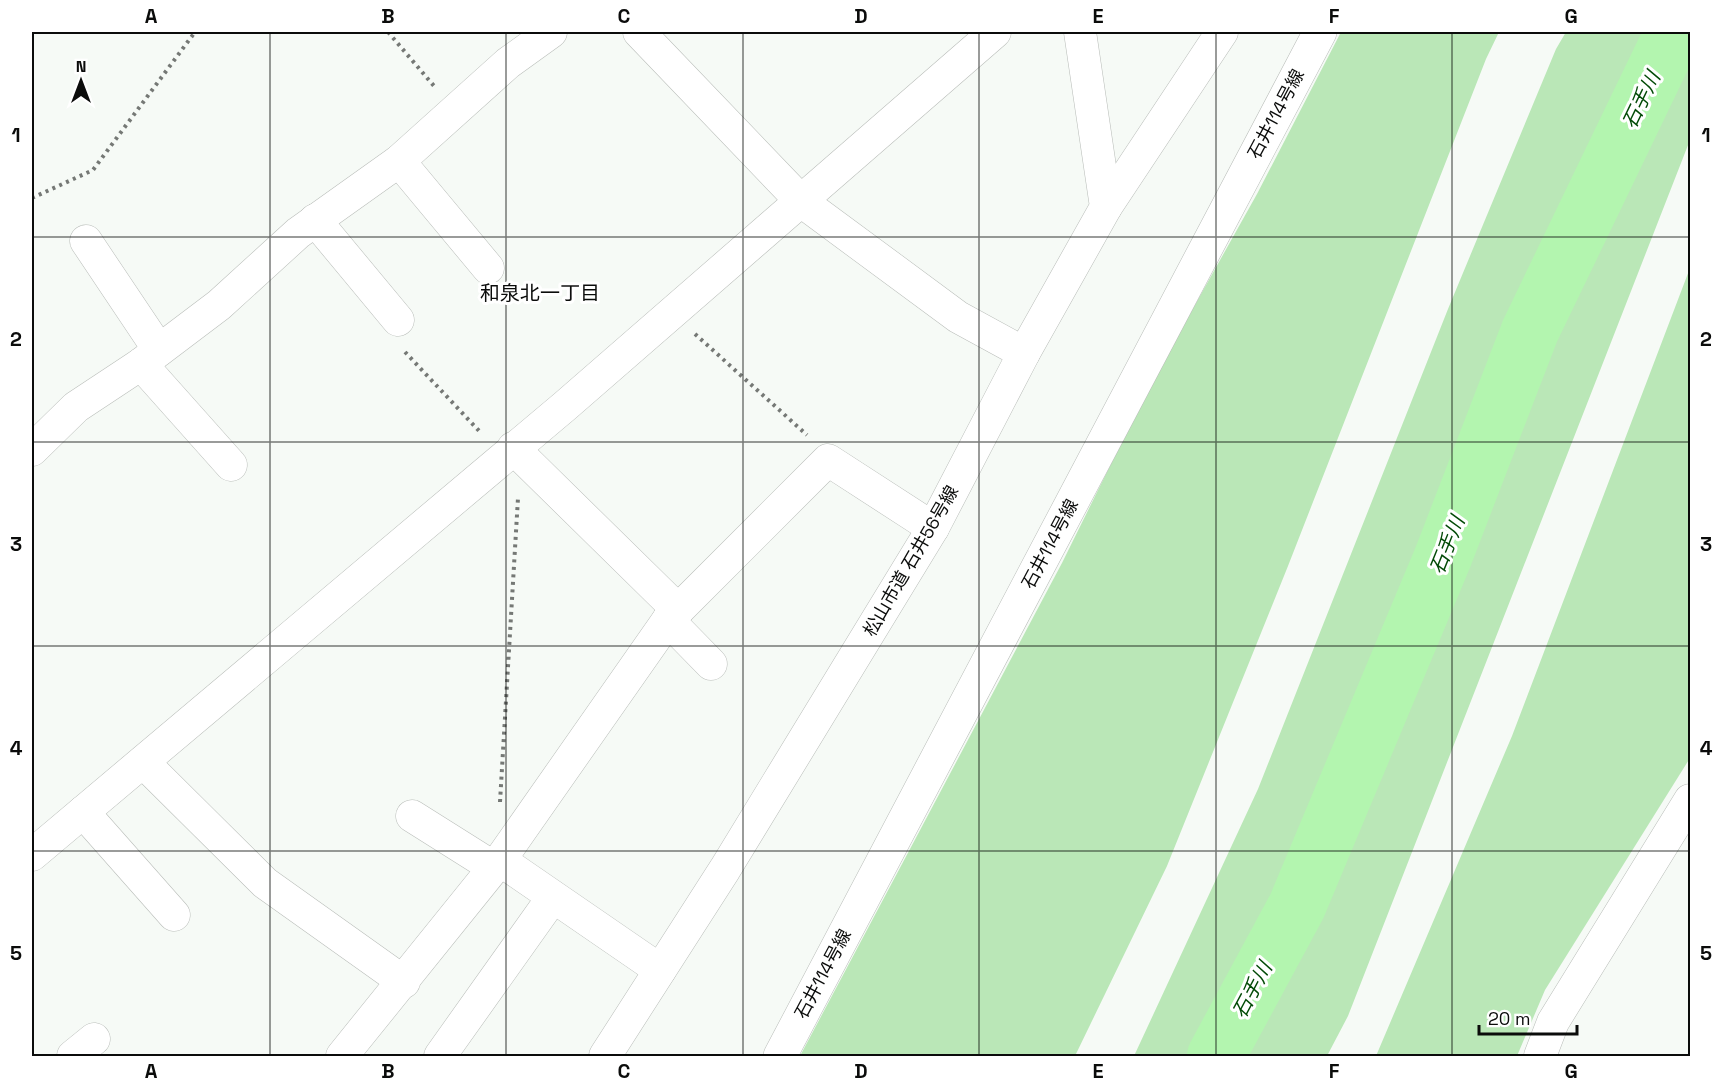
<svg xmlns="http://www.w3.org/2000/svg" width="1722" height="1088" viewBox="0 0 1722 1088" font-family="'Space Grotesk','Noto Sans JP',sans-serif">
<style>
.green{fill:#bae7b7}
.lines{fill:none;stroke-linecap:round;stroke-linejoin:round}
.river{stroke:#b3f5af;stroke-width:58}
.street-casing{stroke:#b9bdb9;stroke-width:33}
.secondary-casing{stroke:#b9bdb9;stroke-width:34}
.path{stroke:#757875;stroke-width:4;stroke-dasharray:3 4.5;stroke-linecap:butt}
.street{stroke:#fff;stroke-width:32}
.secondary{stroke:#fff;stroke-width:33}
.grid{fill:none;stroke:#0b0c0b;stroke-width:1.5;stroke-opacity:0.55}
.labels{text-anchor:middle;stroke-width:6;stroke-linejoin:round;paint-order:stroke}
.street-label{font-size:18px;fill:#0b0c0b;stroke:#fff}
.water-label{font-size:20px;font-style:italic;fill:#034b07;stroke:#fff}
.neighbourhood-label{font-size:20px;fill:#0b0c0b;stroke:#fff}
.neatline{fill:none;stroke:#0b0c0b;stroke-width:2}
.grid-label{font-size:20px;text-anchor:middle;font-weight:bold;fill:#0b0c0b}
</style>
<rect width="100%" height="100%" fill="#f6faf6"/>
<!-- green -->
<g class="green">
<path d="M 1341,32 L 1499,32 L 1486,59 L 1288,566 L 1167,866 L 1075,1056 L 800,1056 L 1062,563 L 1149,387 L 1257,194 Z"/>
<path d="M 1566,32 L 1690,32 L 1690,140 L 1348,1016 L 1327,1056 L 1134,1056 L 1258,789 L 1448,309 L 1556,49 Z"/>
<path d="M 1690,268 L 1690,758 L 1545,990 L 1517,1056 L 1376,1056 L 1512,736 Z"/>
</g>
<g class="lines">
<!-- river -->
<path class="river" d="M 1216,1056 L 1297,906 L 1443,557 L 1530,331 L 1674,32"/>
<!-- street casing -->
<g class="street-casing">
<g id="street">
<path d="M 639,32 L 801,201 L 958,317 L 1024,353"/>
<path d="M 399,161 L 488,268"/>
<path d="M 1106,207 L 1222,32"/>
<path d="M 315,220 L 398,320"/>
<path d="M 86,241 L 159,350"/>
<path d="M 141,364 L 231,465"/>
<path d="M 513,448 L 678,610"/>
<path d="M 32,450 L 76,407 L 141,364 L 219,305 L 298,233 L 399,161 L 508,63 L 551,32"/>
<path d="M 668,620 L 711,664"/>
<path d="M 143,762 L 265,883 L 404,982"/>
<path d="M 83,812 L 174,915"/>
<path d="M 412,816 L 493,867"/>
<path d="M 32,855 L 565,406 L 995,32"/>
<path d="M 500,860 L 660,970"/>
<path d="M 73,1056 L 94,1039"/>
<path d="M 342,1056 L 500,860 L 668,620 L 828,460 L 933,528"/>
<path d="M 440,1056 L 553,897"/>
<path d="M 605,1056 L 725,869 L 933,528 L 1024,353 L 1106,207 L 1080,32"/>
<path d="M 1540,1056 L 1553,1022 L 1690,800"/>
</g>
</g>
<!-- secondary casing -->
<g class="secondary-casing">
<path id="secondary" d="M 780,1056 L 1320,32"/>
</g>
<!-- path -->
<g class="path">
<path d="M 388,32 L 434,86"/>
<path d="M 32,198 L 93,170 L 195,32"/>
<path d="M 695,334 L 807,435"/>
<path d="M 405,352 L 482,434"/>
<path d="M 500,802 L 518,498"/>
</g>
<!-- street -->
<use href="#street" class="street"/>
<!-- secondary -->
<use href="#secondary" class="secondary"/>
</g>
<!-- grid -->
<path class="grid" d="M 270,32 L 270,1056M 506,32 L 506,1056M 743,32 L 743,1056M 979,32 L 979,1056M 1216,32 L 1216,1056M 1452,32 L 1452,1056M 32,237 L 1690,237M 32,442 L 1690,442M 32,646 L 1690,646M 32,851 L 1690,851"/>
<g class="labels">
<!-- street labels -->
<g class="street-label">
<text transform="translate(1276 114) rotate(-62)" y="6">石井114号線</text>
<text transform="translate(1050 544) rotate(-62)" y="6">石井114号線</text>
<text transform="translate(911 561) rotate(-60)" y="6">松山市道 石井56号線</text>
<text transform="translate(823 974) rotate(-62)" y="6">石井114号線</text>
</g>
<!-- water labels -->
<g class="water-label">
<text transform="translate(1641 100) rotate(-64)" y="7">石手川</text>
<text transform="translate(1447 545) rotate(-68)" y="7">石手川</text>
<text transform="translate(1252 990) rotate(-62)" y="7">石手川</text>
</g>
<!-- neighbourhood labels -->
<g class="neighbourhood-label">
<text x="540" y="300">和泉北一丁目</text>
</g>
</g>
<!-- border -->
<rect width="1722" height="1088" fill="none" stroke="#ffffff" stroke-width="66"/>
<!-- north arrow -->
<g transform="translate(81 81)" stroke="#ffffff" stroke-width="4.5" paint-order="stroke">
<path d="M0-4.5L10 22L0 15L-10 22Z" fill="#0b0c0b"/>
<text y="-9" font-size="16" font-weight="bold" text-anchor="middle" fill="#0b0c0b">N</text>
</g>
<!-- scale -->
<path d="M1479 1025v9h98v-9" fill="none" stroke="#0b0c0b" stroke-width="3"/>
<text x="1488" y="1025" font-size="18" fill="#0b0c0b" stroke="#ffffff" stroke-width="4.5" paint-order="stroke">20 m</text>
<rect x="33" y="33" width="1656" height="1022" class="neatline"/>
<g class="grid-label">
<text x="151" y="23">A</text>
<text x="388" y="23">B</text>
<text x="624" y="23">C</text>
<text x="861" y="23">D</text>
<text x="1098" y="23">E</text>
<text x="1334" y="23">F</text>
<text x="1571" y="23">G</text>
<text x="16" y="142">1</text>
<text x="1706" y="142">1</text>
<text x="16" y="346">2</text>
<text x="1706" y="346">2</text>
<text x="16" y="551">3</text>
<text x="1706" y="551">3</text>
<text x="16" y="755">4</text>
<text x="1706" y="755">4</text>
<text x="16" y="960">5</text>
<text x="1706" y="960">5</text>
<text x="151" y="1078">A</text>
<text x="388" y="1078">B</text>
<text x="624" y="1078">C</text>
<text x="861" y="1078">D</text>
<text x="1098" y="1078">E</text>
<text x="1334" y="1078">F</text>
<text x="1571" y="1078">G</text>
</g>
</svg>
